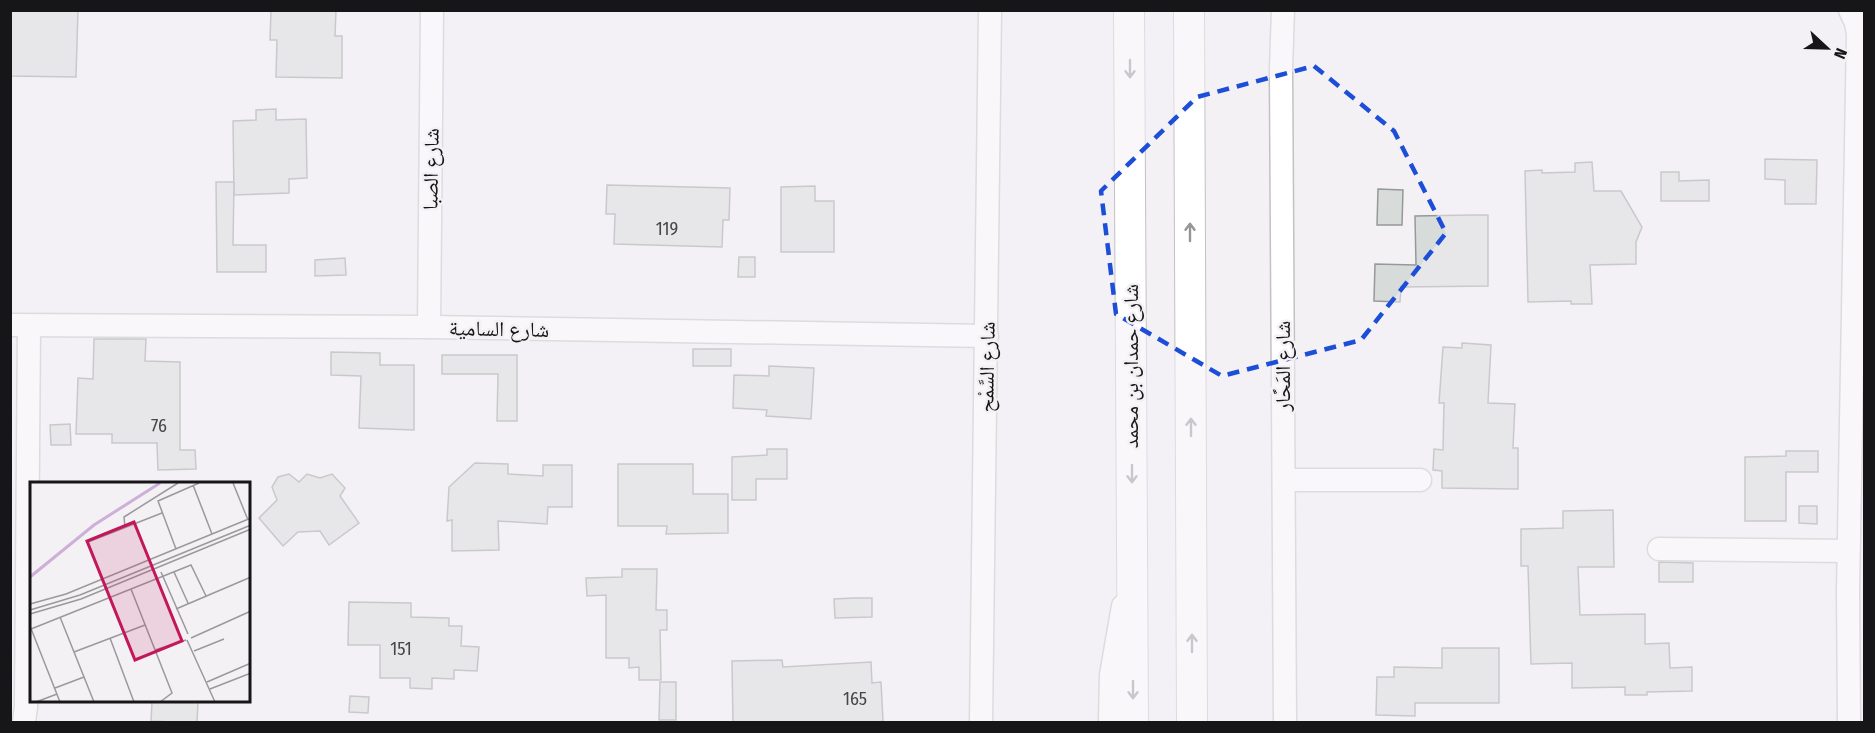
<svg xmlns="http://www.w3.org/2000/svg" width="1875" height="733" viewBox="0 0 1875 733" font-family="'Fira Sans Condensed','Noto Naskh Arabic',sans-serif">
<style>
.building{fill:#d7dbd9;stroke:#959997;stroke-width:1.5}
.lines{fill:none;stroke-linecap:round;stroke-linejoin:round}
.minor-casing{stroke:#c3c1c4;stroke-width:25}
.major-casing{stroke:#c3c1c4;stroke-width:32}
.minor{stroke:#fff;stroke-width:22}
.major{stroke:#fff;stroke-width:30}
.oneway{stroke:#969697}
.marked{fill:none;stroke:#1d4ed8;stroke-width:4.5;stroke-dasharray:12 8;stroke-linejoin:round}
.labels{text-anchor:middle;stroke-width:5;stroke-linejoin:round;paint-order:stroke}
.number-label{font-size:18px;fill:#464648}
.street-label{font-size:21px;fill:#161517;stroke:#f4f1f5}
.inset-river{fill:none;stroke:#cdafd8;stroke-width:3}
.inset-road{fill:none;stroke:#9b999c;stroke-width:1.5}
.view{fill:#c2185b;fill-opacity:0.15;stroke:#c2185b;stroke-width:3}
.inset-edge{fill:none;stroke:#161517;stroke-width:3}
</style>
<rect width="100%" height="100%" fill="#f4f1f5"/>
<!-- building -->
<g class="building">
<path d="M 10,10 L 78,10 L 76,77 L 10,76 Z"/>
<path d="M 271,10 L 336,10 L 335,36 L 342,36 L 342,78 L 276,77 L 277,40 L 270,40 Z"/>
<path d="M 276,109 L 276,120 L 306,119 L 307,178 L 289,179 L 289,193 L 234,195 L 233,121 L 256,120 L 256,110 Z"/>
<path d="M 1765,159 L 1817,160 L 1816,204 L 1785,204 L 1785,180 L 1765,179 Z"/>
<path d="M 1592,162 L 1594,191 L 1621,191 L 1642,227 L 1636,242 L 1636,264 L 1590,265 L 1592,304 L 1571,304 L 1571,301 L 1528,302 L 1525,171 L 1542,170 L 1542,173 L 1575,172 L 1575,163 Z"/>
<path d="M 1661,172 L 1679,172 L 1679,181 L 1709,180 L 1709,201 L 1661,201 Z"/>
<path d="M 216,182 L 234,182 L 233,245 L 266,245 L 266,272 L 217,272 Z"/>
<path d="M 607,185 L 730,188 L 729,220 L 723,220 L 722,247 L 614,244 L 615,214 L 606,214 Z"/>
<path d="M 815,186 L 815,201 L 834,201 L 834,252 L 781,252 L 781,187 Z"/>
<path d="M 1378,189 L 1403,190 L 1402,225 L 1377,225 Z"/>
<path d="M 1472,215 L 1488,215 L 1488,286 L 1401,287 L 1400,302 L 1374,301 L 1375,264 L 1416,265 L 1415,216 Z"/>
<path d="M 739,257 L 755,257 L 755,277 L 738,277 Z"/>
<path d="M 345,258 L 346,275 L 315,276 L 315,260 Z"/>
<path d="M 94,339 L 146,339 L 145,361 L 180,362 L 180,450 L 195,450 L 196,469 L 158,470 L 157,443 L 112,443 L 112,434 L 76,434 L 78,378 L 93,379 Z"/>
<path d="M 1462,343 L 1491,345 L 1488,403 L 1515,404 L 1513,448 L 1518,448 L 1518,489 L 1442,488 L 1442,471 L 1433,470 L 1434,449 L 1443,450 L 1444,403 L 1439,403 L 1443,347 L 1462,348 Z"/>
<rect x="693" y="349" width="38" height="17"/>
<path d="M 331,352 L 380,353 L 380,365 L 414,365 L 414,430 L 359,428 L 361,376 L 331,375 Z"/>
<path d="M 442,355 L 517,355 L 517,421 L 497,421 L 498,374 L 442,374 Z"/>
<path d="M 769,366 L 814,368 L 811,419 L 766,416 L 767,410 L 733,408 L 734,375 L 769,376 Z"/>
<path d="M 70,424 L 71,445 L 51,445 L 50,425 Z"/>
<path d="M 767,449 L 787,449 L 787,479 L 756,479 L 756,500 L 732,500 L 732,457 L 767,455 Z"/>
<path d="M 1786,451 L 1818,451 L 1818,472 L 1786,472 L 1786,521 L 1745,521 L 1745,457 L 1786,456 Z"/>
<path d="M 475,463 L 508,464 L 508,474 L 543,476 L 543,465 L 572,465 L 572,507 L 548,507 L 547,524 L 498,521 L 499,550 L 452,551 L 452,520 L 447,521 L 449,487 Z"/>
<path d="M 618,464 L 693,464 L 693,494 L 728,494 L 728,533 L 666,534 L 667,526 L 618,526 Z"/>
<path d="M 289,474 L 299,482 L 307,474 L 320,478 L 332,474 L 345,488 L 340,496 L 359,523 L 329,545 L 320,531 L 298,532 L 283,546 L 259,518 L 277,500 L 272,487 L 278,477 Z"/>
<path d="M 1799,506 L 1817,506 L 1817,524 L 1799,523 Z"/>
<path d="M 1613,510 L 1614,567 L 1578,567 L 1580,615 L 1645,614 L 1645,644 L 1669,643 L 1670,668 L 1692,667 L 1692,691 L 1647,692 L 1647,695 L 1625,695 L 1625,687 L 1572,688 L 1572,663 L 1531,664 L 1528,566 L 1521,566 L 1521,529 L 1563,528 L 1563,511 Z"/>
<path d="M 1659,562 L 1693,563 L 1693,582 L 1659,582 Z"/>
<path d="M 622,569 L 657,569 L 656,610 L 667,610 L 667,630 L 660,630 L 661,680 L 639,680 L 639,667 L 629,668 L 629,658 L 606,658 L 606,595 L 587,596 L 586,578 L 622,577 Z"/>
<path d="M 854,598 L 872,598 L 872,617 L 835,618 L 834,599 Z"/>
<path d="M 349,602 L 411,603 L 411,617 L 449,618 L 449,626 L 462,626 L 461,646 L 479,647 L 477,671 L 454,670 L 454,679 L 432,678 L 432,689 L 410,688 L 410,678 L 380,678 L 380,645 L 348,645 Z"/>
<path d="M 1442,648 L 1499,648 L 1499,703 L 1415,703 L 1415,716 L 1376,715 L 1377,677 L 1394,677 L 1394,667 L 1442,668 Z"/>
<path d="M 782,660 L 783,667 L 871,662 L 872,683 L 881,682 L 883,721 L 874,723 L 733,723 L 732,661 Z"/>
<path d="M 660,682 L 676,682 L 676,720 L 659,720 Z"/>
<path d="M 350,696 L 369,697 L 368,713 L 349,712 Z"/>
<path d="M 152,702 L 198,702 L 197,723 L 151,721 Z"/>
</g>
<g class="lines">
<!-- minor casing -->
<g class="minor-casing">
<g id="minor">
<path d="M 1283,10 L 1281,69 L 1285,722"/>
<path d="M 10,325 L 429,327 L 987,336"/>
<path d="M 429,327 L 432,10"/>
<path d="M 1284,480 L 1420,480"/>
<path d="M 1659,549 L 1848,551"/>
<path d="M 24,722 L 26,707 L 29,326"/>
<path d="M 981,722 L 990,10"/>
<path d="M 1110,722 L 1111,675 L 1123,606"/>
<path d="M 1849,722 L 1848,591 L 1858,34 L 1856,23 L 1850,10"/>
</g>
</g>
<!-- major casing -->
<g class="major-casing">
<g id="major">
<path d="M 1129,10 L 1133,722"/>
<path d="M 1189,10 L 1192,722"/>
</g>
</g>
<!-- minor -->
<use href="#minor" class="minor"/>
<!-- major -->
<use href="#major" class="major"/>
</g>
<!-- one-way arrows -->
<defs><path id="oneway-shaft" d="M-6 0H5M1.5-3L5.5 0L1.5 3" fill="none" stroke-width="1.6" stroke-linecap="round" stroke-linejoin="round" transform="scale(1.5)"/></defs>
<g class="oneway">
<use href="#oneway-shaft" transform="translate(1130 69) rotate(90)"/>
<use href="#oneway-shaft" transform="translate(1190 232) rotate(-90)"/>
<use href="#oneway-shaft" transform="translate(1191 427) rotate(-90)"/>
<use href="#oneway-shaft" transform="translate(1132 474) rotate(90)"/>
<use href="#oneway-shaft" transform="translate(1192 643) rotate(-90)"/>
<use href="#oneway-shaft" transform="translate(1133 690) rotate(90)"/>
</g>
<!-- marked area -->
<path d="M0 0H1875V733H0ZM 1314,66 L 1394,131 L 1446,233 L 1361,340 L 1222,376 L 1116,314 L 1101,191 L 1197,97 Z" fill="#f4f1f5" fill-opacity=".55" fill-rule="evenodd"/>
<path class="marked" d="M 1314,66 L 1394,131 L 1446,233 L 1361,340 L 1222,376 L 1116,314 L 1101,191 L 1197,97 Z"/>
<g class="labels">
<!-- number labels -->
<g class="number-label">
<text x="667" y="235">119</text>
<text x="159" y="432">76</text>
<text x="401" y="655">151</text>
<text x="855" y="705">165</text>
</g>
<!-- street labels -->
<g class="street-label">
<text transform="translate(431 169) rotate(-89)" y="7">شارع الصبا</text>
<text transform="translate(499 329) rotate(1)" y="7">شارع السامية</text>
<text transform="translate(1131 366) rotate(-90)" y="7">شارع حمدان بن محمد</text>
<text transform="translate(1283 366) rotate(-90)" y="7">شارع المَحَّار</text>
<text transform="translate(987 367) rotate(-89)" y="7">شارع السَّمْح</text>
</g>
</g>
<!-- overview -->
<g transform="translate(30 482)">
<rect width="220" height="220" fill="#f4f1f5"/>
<path class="inset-river" d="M 0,95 L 64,43 L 130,1"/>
<path class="inset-road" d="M 203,1 L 218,38M 163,3 L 182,52M 95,46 L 94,35 L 148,1M 146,67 L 128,19 L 169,1M 131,90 L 158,152M 144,90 L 158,121M 72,97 L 58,60 L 132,31M 101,107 L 142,211 L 130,220M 0,122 L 36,112 L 221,36M 146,127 L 221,95M 0,128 L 50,113 L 221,43M 0,132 L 51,117 L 221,47M 30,135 L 64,220M 0,144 L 30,220M 1,147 L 161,83 L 176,114M 80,156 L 104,220M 161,156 L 221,129M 157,158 L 185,220M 125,168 L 156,158M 164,169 L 194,157M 44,170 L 115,143M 177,200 L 221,181M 25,206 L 54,195M 180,207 L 221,191M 6,220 L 27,212"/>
<path class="view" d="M 104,40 L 152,159 L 105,178 L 57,59 Z"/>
<rect width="220" height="220" class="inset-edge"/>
</g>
<!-- border -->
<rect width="1875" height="733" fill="none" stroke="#161517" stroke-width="24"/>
<!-- north arrow -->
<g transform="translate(1827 48) rotate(112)" stroke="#f4f1f5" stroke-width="4.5" paint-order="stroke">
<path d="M0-4.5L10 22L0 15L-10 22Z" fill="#161517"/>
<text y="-9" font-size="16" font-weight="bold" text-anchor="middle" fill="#161517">N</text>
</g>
</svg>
